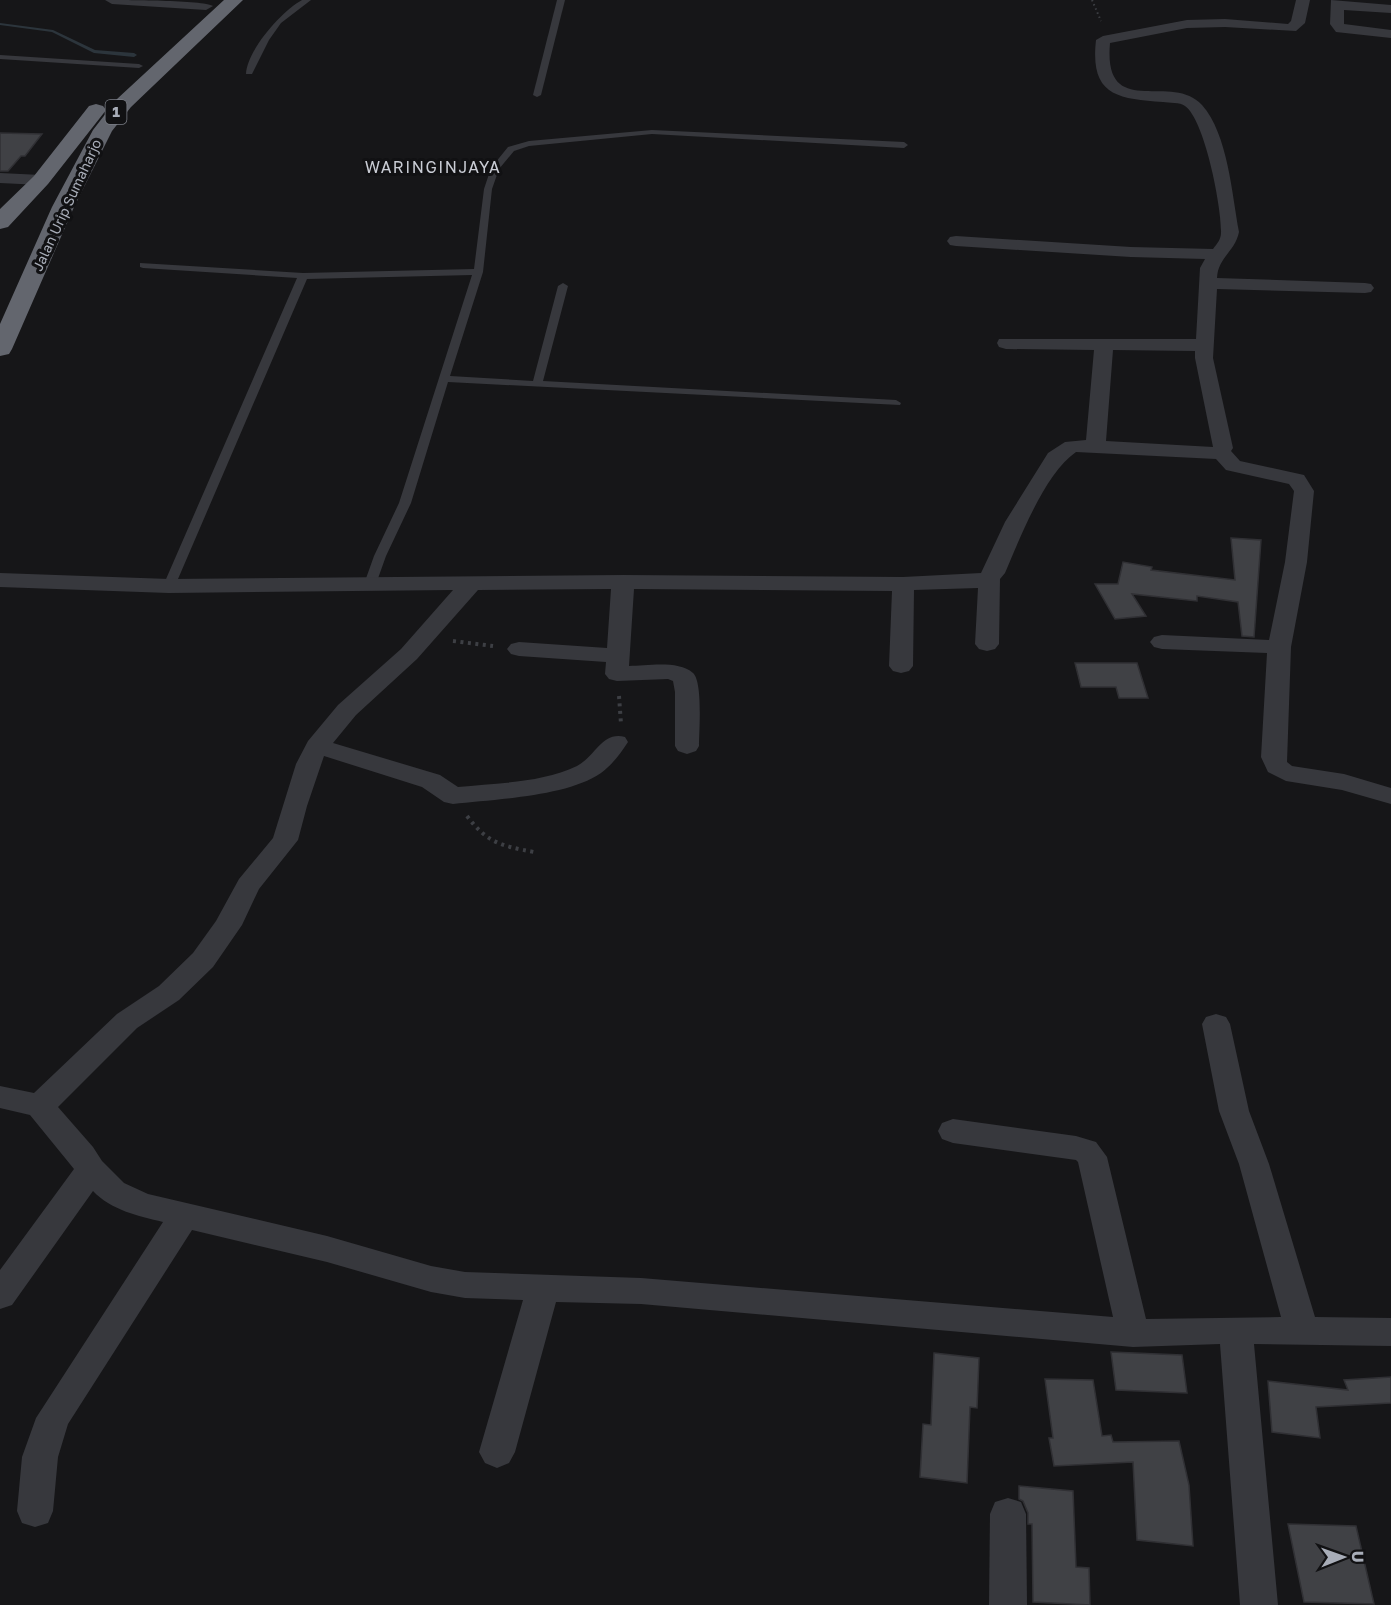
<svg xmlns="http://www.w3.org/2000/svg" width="1391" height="1605" viewBox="0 0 1391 1605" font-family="'Golos Text',sans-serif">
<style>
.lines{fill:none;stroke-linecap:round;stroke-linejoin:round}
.stream{fill:#2c353c;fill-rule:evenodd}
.building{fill:#404145;stroke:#303034;stroke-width:1.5}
.path-far1{stroke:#3d3f44;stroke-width:2;stroke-dasharray:1.5 3;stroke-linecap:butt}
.path{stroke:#3d3f44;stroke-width:4;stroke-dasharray:3 4.5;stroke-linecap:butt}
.lane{fill:#37383d;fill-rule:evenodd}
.street{fill:#37383d;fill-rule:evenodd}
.highway{fill:#63666e;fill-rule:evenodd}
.labels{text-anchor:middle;stroke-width:6;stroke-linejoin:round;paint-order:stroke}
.far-street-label{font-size:14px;fill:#a8adb8;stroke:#111113}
.shield{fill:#111113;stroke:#7b7e86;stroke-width:1.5}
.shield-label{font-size:15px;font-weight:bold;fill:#a8adb8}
.far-quarter-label{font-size:16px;letter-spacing:1.5px;fill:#c9ccd4;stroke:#111113}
</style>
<rect width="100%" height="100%" fill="#161618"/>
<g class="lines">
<!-- stream -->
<path class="stream" d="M 0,23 L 53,30 L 95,50 L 134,53 L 137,55 L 134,57 L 94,53 L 52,32 L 0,25 Z"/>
</g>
<!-- building -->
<g class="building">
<path d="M 0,133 L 42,134 L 25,156 L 21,156 L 8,171 L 0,171 Z"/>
<path d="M 1231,538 L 1261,540 L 1254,637 L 1242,636 L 1238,602 L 1197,596 L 1197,601 L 1132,594 L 1146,616 L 1115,619 L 1095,584 L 1118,584 L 1123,562 L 1152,567 L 1151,570 L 1235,580 Z"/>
<path d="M 1075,663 L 1137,663 L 1148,698 L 1119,698 L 1116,687 L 1081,687 Z"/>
<path d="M 1111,1352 L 1182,1355 L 1187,1393 L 1116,1390 Z"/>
<path d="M 934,1353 L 979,1358 L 977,1408 L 970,1407 L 967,1483 L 920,1477 L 923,1424 L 931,1425 Z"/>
<path d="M 1391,1377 L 1391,1403 L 1316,1407 L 1320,1438 L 1272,1432 L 1268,1381 L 1348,1390 L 1344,1380 Z"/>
<path d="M 1045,1379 L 1093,1380 L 1102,1436 L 1111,1435 L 1113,1442 L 1179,1441 L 1189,1485 L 1193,1546 L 1137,1540 L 1133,1462 L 1054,1466 L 1049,1438 L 1053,1438 Z"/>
<path d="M 1019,1486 L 1073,1491 L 1076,1567 L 1089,1568 L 1090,1605 L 1033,1602 L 1032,1524 L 1028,1524 L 1028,1513 L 1023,1501 L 1019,1499 Z"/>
<path d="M 1288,1524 L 1356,1526 L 1374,1604 L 1304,1602 Z"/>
</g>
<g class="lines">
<!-- path-far1 -->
<path class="path-far1" d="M 1092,0 L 1101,21"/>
<!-- path -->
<g class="path">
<path d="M 453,641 L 493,646"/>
<path d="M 619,696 L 621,724"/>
<path d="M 467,816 C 487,843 502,846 534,852"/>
</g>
<!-- lane -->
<g class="lane">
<path d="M 302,0 L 311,0 L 281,23 L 269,40 L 252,74 L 246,74 C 247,50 282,11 302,0 Z"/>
<path d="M 557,0 L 565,0 L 541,95 L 537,97 L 533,95 Z"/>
<path d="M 0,55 L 139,64 L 143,66 L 139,68 L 0,59 Z"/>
<path d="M 652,130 L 904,142 L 908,145 L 904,148 L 652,134 L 529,146 L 514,151 L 499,169 L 492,189 L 483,272 L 450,376 L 533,381 L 558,286 L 563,283 L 568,286 L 543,381 L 896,400 L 901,403 L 900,405 L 448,382 L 411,503 L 386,556 L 376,584 L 370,588 L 364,584 L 374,556 L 399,503 L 472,275 L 307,279 L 175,586 L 173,589 L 165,589 L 163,586 L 297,278 L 143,268 L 140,267 L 140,263 L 303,273 L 474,269 L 484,189 L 491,168 L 508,147 L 529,141 Z"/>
</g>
<!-- street -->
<g class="street">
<path d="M 105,0 C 123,0 203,0 213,6 L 206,10 L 112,4 Z"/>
<path d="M 1296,0 L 1310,0 L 1305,23 L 1296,31 L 1225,27 L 1187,28 L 1110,43 C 1103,122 1171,71 1202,105 C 1228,134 1232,195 1239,232 C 1235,252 1218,257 1217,278 L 1365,283 L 1371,284 L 1374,288 L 1371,292 L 1365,293 L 1217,289 L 1213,358 L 1233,448 L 1231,451 L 1240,461 L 1304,475 L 1314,491 L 1307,562 L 1291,647 L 1287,762 L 1292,766 L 1344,774 L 1391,788 L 1391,804 L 1342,790 L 1286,781 L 1268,772 L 1261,757 L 1267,653 L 1162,649 L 1154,647 L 1150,642 L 1154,637 L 1162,635 L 1269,640 L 1285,562 L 1294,491 L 1289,484 L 1226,470 L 1216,459 L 1076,452 C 1045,473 1020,538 1005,573 L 1000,579 L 999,644 L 995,649 L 987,651 L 979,649 L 975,644 L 978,588 L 914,590 L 913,666 L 909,671 L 901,673 L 893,671 L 889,666 L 892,591 L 634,589 L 629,666 C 647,666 678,660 693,673 C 703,682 699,732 699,746 L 696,751 L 687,754 L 678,751 L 675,746 L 675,692 L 673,681 L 668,679 L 617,681 L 609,679 L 605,674 L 606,662 L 519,656 L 511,654 L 507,649 L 511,644 L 519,642 L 607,648 L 611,589 L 478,590 L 417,659 L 356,715 L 333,743 L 440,775 L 458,787 C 497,783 541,783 577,766 C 596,756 602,731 625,737 L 628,742 C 621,753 612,765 601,773 C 566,797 495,799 453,804 L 444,802 L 422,787 L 324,756 L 307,806 L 298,840 L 259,889 L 242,925 L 213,967 L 179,1000 L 137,1028 L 58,1107 L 93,1147 L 102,1161 L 124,1183 L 148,1194 L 327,1236 L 431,1266 L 465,1272 L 641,1278 L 1113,1317 L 1078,1162 L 1076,1160 L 953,1143 L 942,1139 L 938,1131 L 942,1123 L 953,1119 L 1076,1136 L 1096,1142 L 1107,1157 L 1146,1319 L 1281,1317 L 1239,1164 L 1219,1111 L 1202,1024 L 1206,1017 L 1216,1014 L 1226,1017 L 1230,1024 L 1249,1111 L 1269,1164 L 1315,1317 L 1391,1318 L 1391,1346 L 1254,1344 L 1278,1605 L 1240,1605 L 1220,1344 L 1133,1347 L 641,1304 L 556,1302 L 515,1452 L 509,1463 L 497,1468 L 485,1463 L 479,1452 L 523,1300 L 465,1298 L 431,1292 L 327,1262 L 192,1230 L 68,1424 L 58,1457 L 53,1511 L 48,1523 L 35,1527 L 22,1523 L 17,1511 L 22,1457 L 36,1418 L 163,1222 C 138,1216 111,1210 93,1191 L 12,1305 L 0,1309 L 0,1270 L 74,1169 L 30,1115 L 0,1108 L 0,1086 L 34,1093 L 117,1014 L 159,986 L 193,953 L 216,921 L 239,879 L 273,838 L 296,764 L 308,741 L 338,705 L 401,649 L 453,590 L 169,593 L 0,587 L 0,573 L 169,579 L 623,575 L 903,577 L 981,573 L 1005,522 L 1048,453 L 1065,442 L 1086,440 L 1094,350 L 1006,349 L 999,347 L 997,343 L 999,339 L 1196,339 L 1200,268 L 1205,259 L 1131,257 L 956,246 L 950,245 L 947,241 L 950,237 L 956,236 L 1131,247 L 1213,249 C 1217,244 1221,239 1221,233 C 1222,209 1205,120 1185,106 C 1180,102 1169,103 1163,102 C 1115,99 1090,94 1096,40 L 1103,36 L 1187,20 L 1225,19 L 1288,24 L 1291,21 ZM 1113,350 L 1195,351 L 1195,358 L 1213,447 L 1106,441 Z"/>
<path d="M 1331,0 L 1391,5 L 1391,13 L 1344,10 L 1344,24 L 1391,30 L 1391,38 L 1336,32 L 1330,24 Z"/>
<path d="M 0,173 L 41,175 L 49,180 L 41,185 L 0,183 Z"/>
<path d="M 1008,1498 L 1021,1502 L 1026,1514 L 1027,1605 L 989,1605 L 990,1514 L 995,1502 Z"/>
</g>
<!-- highway -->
<g class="highway">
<path d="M 224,0 L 243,0 L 131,107 L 112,131 L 74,207 L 12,349 L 9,354 L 0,356 L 0,324 L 52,207 L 93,130 L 117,99 Z"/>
<path d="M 96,104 L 103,106 L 106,110 L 103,114 L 48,184 L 8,227 L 0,229 L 0,209 L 34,176 L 89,106 Z"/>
</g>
</g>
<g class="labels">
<!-- far-street labels -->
<g class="far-street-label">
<text transform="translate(67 205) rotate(-65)" y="5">Jalan Urip Sumaharjo</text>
</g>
<!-- shield labels -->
<rect class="shield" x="105.5" y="100" width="21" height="24" rx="4.5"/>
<g class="shield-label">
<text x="116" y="117">1</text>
</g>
<!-- far-quarter labels -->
<g class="far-quarter-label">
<text x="433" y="173">WARINGINJAYA</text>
</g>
</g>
<!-- north arrow -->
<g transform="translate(1343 1557) rotate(89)" stroke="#111113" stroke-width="4.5" paint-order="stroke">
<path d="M0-4.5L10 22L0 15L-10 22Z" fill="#a8adb8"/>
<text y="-9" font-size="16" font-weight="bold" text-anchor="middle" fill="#a8adb8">U</text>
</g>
</svg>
